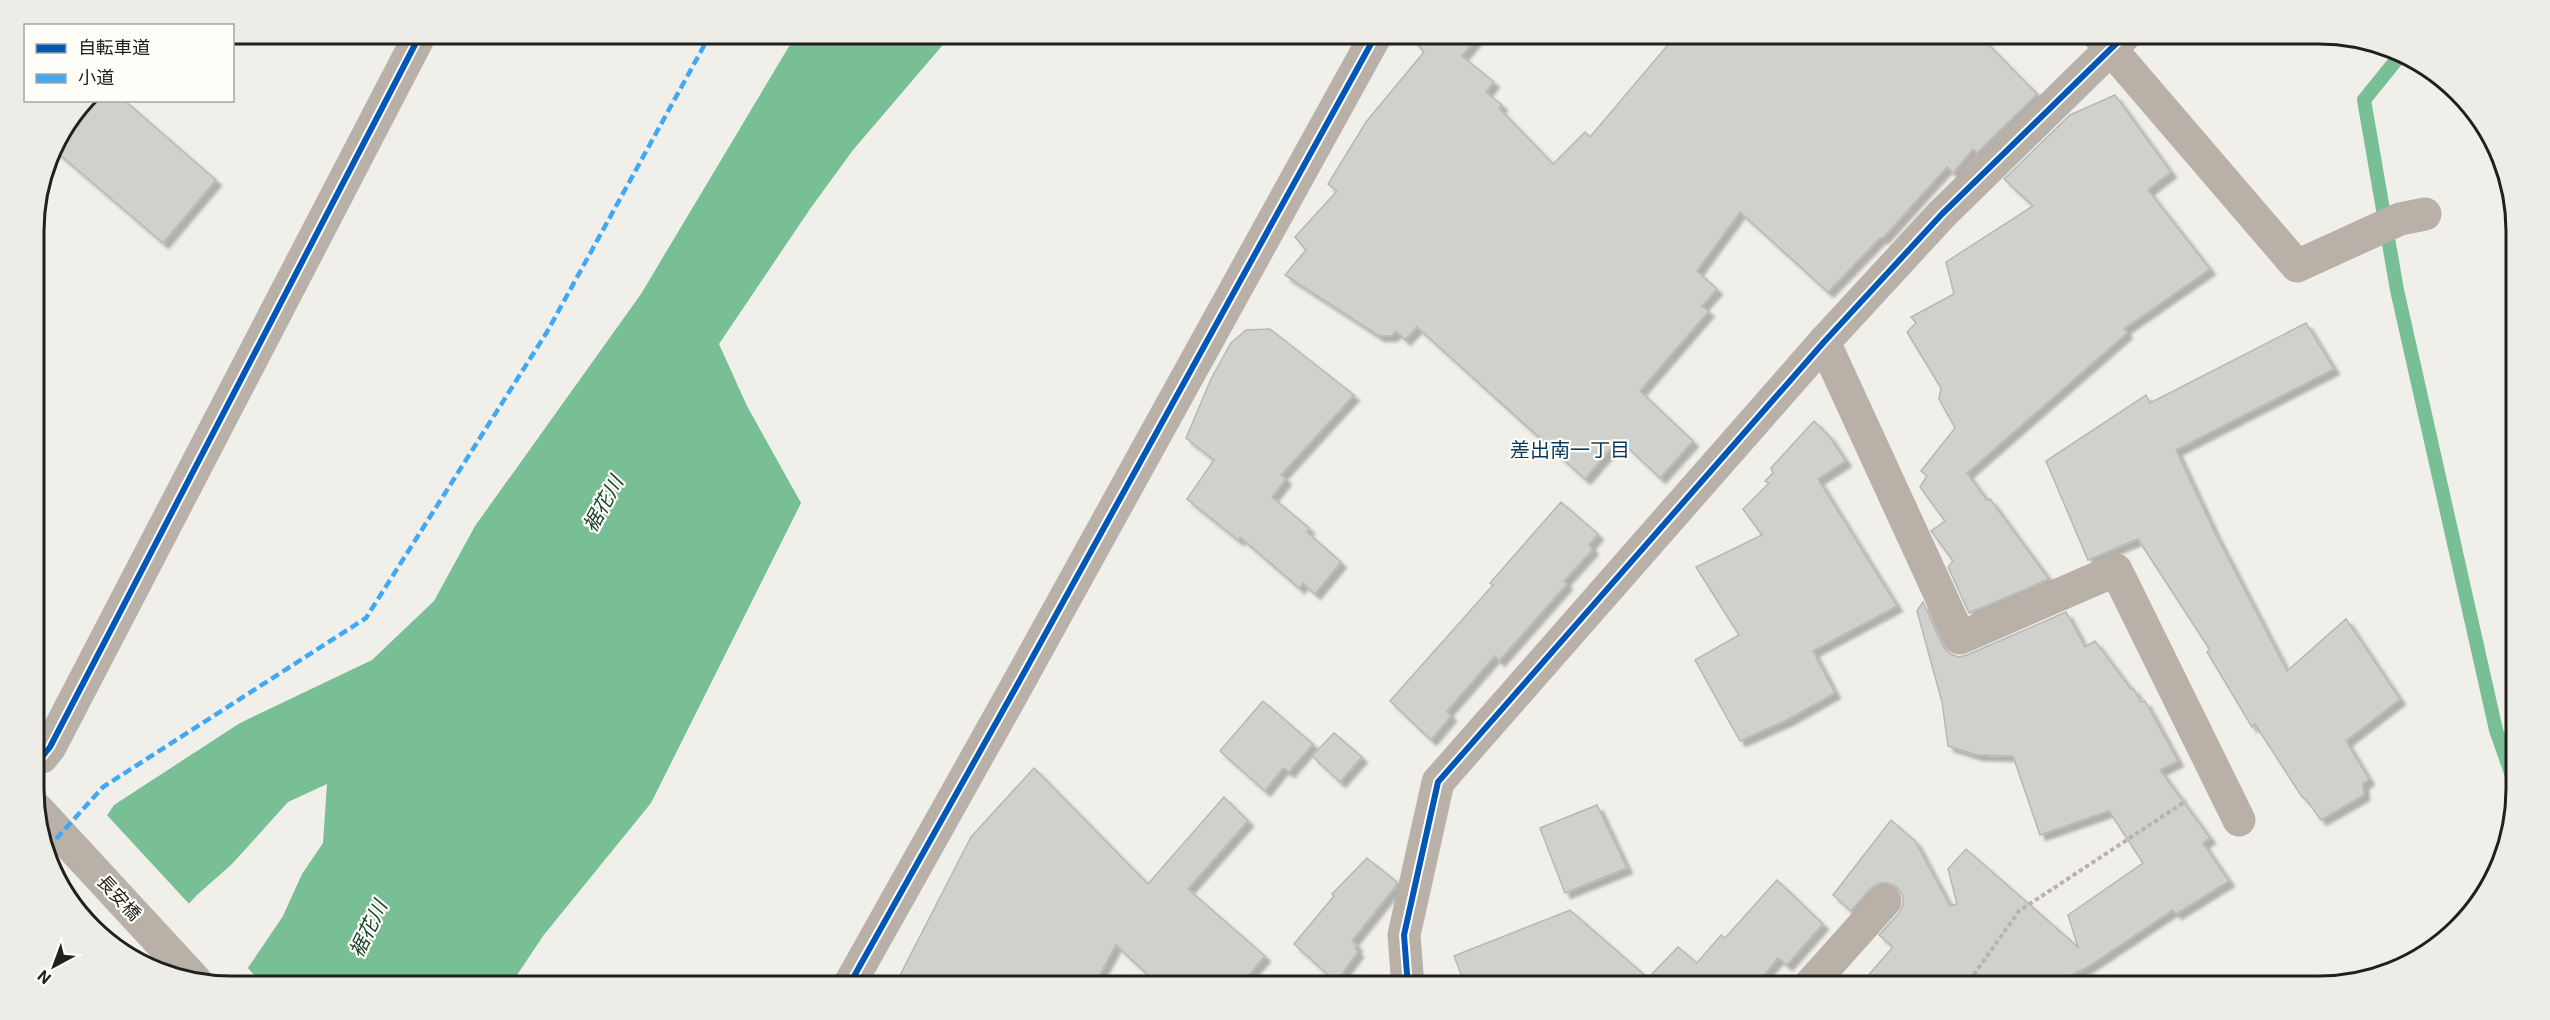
<svg xmlns="http://www.w3.org/2000/svg" width="2550" height="1020" viewBox="0 0 2550 1020" font-family="Roboto,'Noto Sans JP',sans-serif">
<style>
.water{fill:#78bf96}
.pier{fill:#f0efea}
.lines{fill:none;stroke-linecap:round;stroke-linejoin:round}
.stream{stroke:#78bf96;stroke-width:14}
.building{fill:#d0d0cc;stroke:#b7b7b4;stroke-width:1.5;filter:url(#shadow)}
.path{stroke:#b9b3ac;stroke-width:4;stroke-dasharray:4.5 3;stroke-linecap:butt}
.minor{stroke:#b9b1a7;stroke-width:33}
.quiet{stroke:#3fa9f5;stroke-width:4.5;stroke-dasharray:9 4.5;stroke-linecap:butt}
.cycleway-casing{stroke:#fffef8;stroke-width:10}
.cycleway{stroke:#0057b8;stroke-width:6}
.labels{text-anchor:middle;stroke-width:4.5;stroke-linejoin:round;paint-order:stroke}
.street-label{font-size:18px;fill:#20201d;stroke:#fffef8}
.neighbourhood-label{font-size:20px;fill:#053a5d;stroke:#fffef8}
.water-label{font-size:20px;font-style:italic;fill:#143e27;stroke:#fffef8}
.rim{fill:none;stroke:#20201d;stroke-width:3}
</style>
<defs>
<filter id="shadow"><feDropShadow dx="5.5" dy="5.5" stdDeviation="1.5" flood-color="#0004"/></filter>
</defs>
<rect width="100%" height="100%" fill="#f0efea"/>
<!-- water -->
<path class="water" d="M 797,33 L 953,33 L 853,150 L 810,209 L 719,344 L 747,406 L 801,503 L 651,803 L 543,936 L 509,987 L 235,987 L 283,916 L 302,874 L 323,843 L 327,784 L 288,802 L 232,864 L 197,895 L 138,957 L 82,920 L 63,881 L 114,805 L 240,723 L 372,660 L 434,601 L 475,526 L 641,294 Z"/>
<!-- pier -->
<g class="pier">
<path d="M 105,813 L 191,906 L 141,959 L 82,920 L 61,878 Z"/>
<path d="M 246,966 L 265,987 L 232,987 Z"/>
</g>
<g class="lines">
<!-- stream -->
<path class="stream" d="M 2402,53 L 2364,100 L 2397,290 L 2496,730 L 2517,790"/>
</g>
<!-- building -->
<g class="building">
<path d="M 1408,33 L 1481,33 L 1462,56 L 1494,82 L 1486,92 L 1502,105 L 1499,108 L 1553,164 L 1585,132 L 1590,137 L 1678,33 L 1977,33 L 2037,94 L 1977,153 L 1973,149 L 1953,173 L 1947,167 L 1883,238 L 1880,238 L 1828,292 L 1740,212 L 1697,271 L 1717,289 L 1702,306 L 1709,311 L 1640,391 L 1693,441 L 1660,478 L 1619,439 L 1585,479 L 1417,327 L 1405,340 L 1396,331 L 1392,336 L 1379,336 L 1285,275 L 1306,250 L 1295,237 L 1337,191 L 1328,184 L 1366,122 L 1424,52 Z"/>
<path d="M 2115,95 L 2171,172 L 2148,190 L 2210,269 L 2124,329 L 2127,333 L 1967,473 L 1987,500 L 1990,499 L 2049,579 L 1969,613 L 1948,567 L 1953,561 L 1931,531 L 1945,521 L 1920,487 L 1927,476 L 1921,471 L 1955,428 L 1939,399 L 1941,388 L 1907,332 L 1916,323 L 1911,317 L 1954,294 L 1946,262 L 2033,206 L 2004,179 L 2070,115 Z"/>
<path d="M 86,100 L 124,100 L 216,180 L 163,243 L 52,148 L 53,143 Z"/>
<path d="M 2306,323 L 2334,369 L 2176,450 L 2215,533 L 2287,671 L 2346,619 L 2400,699 L 2346,741 L 2369,779 L 2363,784 L 2364,795 L 2321,820 L 2306,799 L 2302,797 L 2255,724 L 2252,727 L 2207,652 L 2210,650 L 2138,539 L 2088,560 L 2046,461 L 2146,395 L 2150,403 Z"/>
<path d="M 1270,329 L 1354,395 L 1281,475 L 1286,479 L 1272,497 L 1309,528 L 1307,532 L 1341,562 L 1315,594 L 1303,583 L 1299,588 L 1240,537 L 1238,540 L 1187,499 L 1214,460 L 1186,438 L 1211,379 L 1231,343 L 1246,330 Z"/>
<path d="M 1814,421 L 1829,436 L 1846,461 L 1818,479 L 1897,606 L 1813,651 L 1835,693 L 1787,720 L 1740,741 L 1695,660 L 1739,635 L 1696,567 L 1762,535 L 1743,509 L 1769,483 L 1765,481 L 1773,473 L 1771,468 Z"/>
<path d="M 1561,502 L 1598,534 L 1589,545 L 1593,549 L 1564,581 L 1567,584 L 1499,661 L 1495,656 L 1447,711 L 1451,716 L 1431,740 L 1390,701 L 1493,585 L 1490,583 Z"/>
<path d="M 1923,602 L 1943,646 L 1950,654 L 1959,657 L 1967,655 L 2066,612 L 2085,647 L 2095,641 L 2131,689 L 2133,688 L 2141,702 L 2145,701 L 2178,761 L 2160,770 L 2210,838 L 2203,843 L 2229,881 L 2176,914 L 2173,910 L 2086,968 L 2045,987 L 1858,987 L 1893,947 L 1879,935 L 1899,913 L 1903,904 L 1903,896 L 1897,887 L 1888,883 L 1880,883 L 1871,888 L 1851,911 L 1833,895 L 1891,820 L 1915,841 L 1950,906 L 1957,904 L 1948,869 L 1966,849 L 2078,947 L 2068,915 L 2143,863 L 2109,811 L 2040,835 L 2013,756 L 1977,755 L 1948,746 L 1942,702 L 1917,611 Z"/>
<path d="M 1263,701 L 1313,744 L 1289,772 L 1283,768 L 1265,791 L 1220,751 Z"/>
<path d="M 1334,733 L 1362,757 L 1340,782 L 1312,756 Z"/>
<path d="M 1034,768 L 1148,884 L 1224,797 L 1248,821 L 1188,889 L 1265,956 L 1239,987 L 1161,987 L 1116,945 L 1093,987 L 894,987 L 971,837 Z"/>
<path d="M 1597,805 L 1627,868 L 1565,893 L 1540,828 Z"/>
<path d="M 1367,858 L 1397,882 L 1395,887 L 1352,941 L 1357,945 L 1355,948 L 1358,952 L 1336,982 L 1294,944 L 1334,896 L 1332,894 Z"/>
<path d="M 1777,880 L 1823,924 L 1787,965 L 1778,958 L 1754,987 L 1466,987 L 1454,956 L 1570,910 L 1648,978 L 1678,947 L 1697,963 L 1721,935 L 1725,938 Z"/>
</g>
<g class="lines">
<!-- path -->
<path class="path" d="M 1965,987 L 2019,911 L 2186,801"/>
<!-- minor -->
<g class="minor">
<path d="M 2097,33 L 2297,266 L 2400,219 L 2425,214"/>
<path d="M 1824,342 L 1960,638 L 2116,570 L 2239,820"/>
<path d="M 42,757 L 50,747 L 421,33"/>
<path d="M 37,809 L 196,981"/>
<path d="M 848,987 L 1015,689 L 1377,33"/>
<path d="M 1408,987 L 1404,935 L 1438,782 L 1824,342 L 1942,214 L 2127,33"/>
<path d="M 1808,987 L 1885,901"/>
</g>
<!-- quiet -->
<path class="quiet" d="M 47,849 L 103,787 L 366,618 L 547,332 L 711,33"/>
<!-- cycleway casing -->
<g class="cycleway-casing">
<g id="cycleway">
<path d="M 42,757 L 50,747 L 421,33"/>
<path d="M 848,987 L 1015,689 L 1377,33"/>
<path d="M 1408,987 L 1404,935 L 1438,782 L 1824,342 L 1942,214 L 2127,33"/>
</g>
</g>
<!-- cycleway -->
<use href="#cycleway" class="cycleway"/>
</g>
<g class="labels">
<!-- street labels -->
<g class="street-label">
<text transform="translate(119 898) rotate(47)" y="6">長安橋</text>
</g>
<!-- neighbourhood labels -->
<g class="neighbourhood-label">
<text x="1570" y="457">差出南一丁目</text>
</g>
<!-- water labels -->
<g class="water-label">
<text transform="translate(603 504) rotate(-61)" y="7">裾花川</text>
<text transform="translate(368 929) rotate(-64)" y="7">裾花川</text>
</g>
</g>
<!-- crop -->
<path d="M0 0H2550V1020H0ZM231 44H2319A187 187 0 0 1 2506 231V789A187 187 0 0 1 2319 976H231A187 187 0 0 1 44 789V231A187 187 0 0 1 231 44Z" fill="#edece6" fill-rule="evenodd"/>
<path class="rim" d="M231 44H2319A187 187 0 0 1 2506 231V789A187 187 0 0 1 2319 976H231A187 187 0 0 1 44 789V231A187 187 0 0 1 231 44Z"/>
<!-- legend -->
<rect x="24" y="24" width="210" height="78" fill="#fffef8" stroke="#a6a5a0" stroke-width="1.5"/>
<rect x="36" y="44" width="30" height="9" fill="#0057b8" stroke="#a6a5a0" stroke-width="1.5"/>
<text x="78" y="54" font-size="18" fill="#20201d">自転車道</text>
<rect x="36" y="74" width="30" height="9" fill="#3fa9f5" stroke="#a6a5a0" stroke-width="1.5"/>
<text x="78" y="84" font-size="18" fill="#20201d">小道</text>
<!-- north arrow -->
<g transform="translate(54 966) rotate(221)" stroke="#fffef8" stroke-width="4.5" paint-order="stroke">
<path d="M0-4.5L10 22L0 15L-10 22Z" fill="#20201d"/>
<text y="-9" font-size="16" font-weight="bold" text-anchor="middle" fill="#20201d">N</text>
</g>
</svg>
